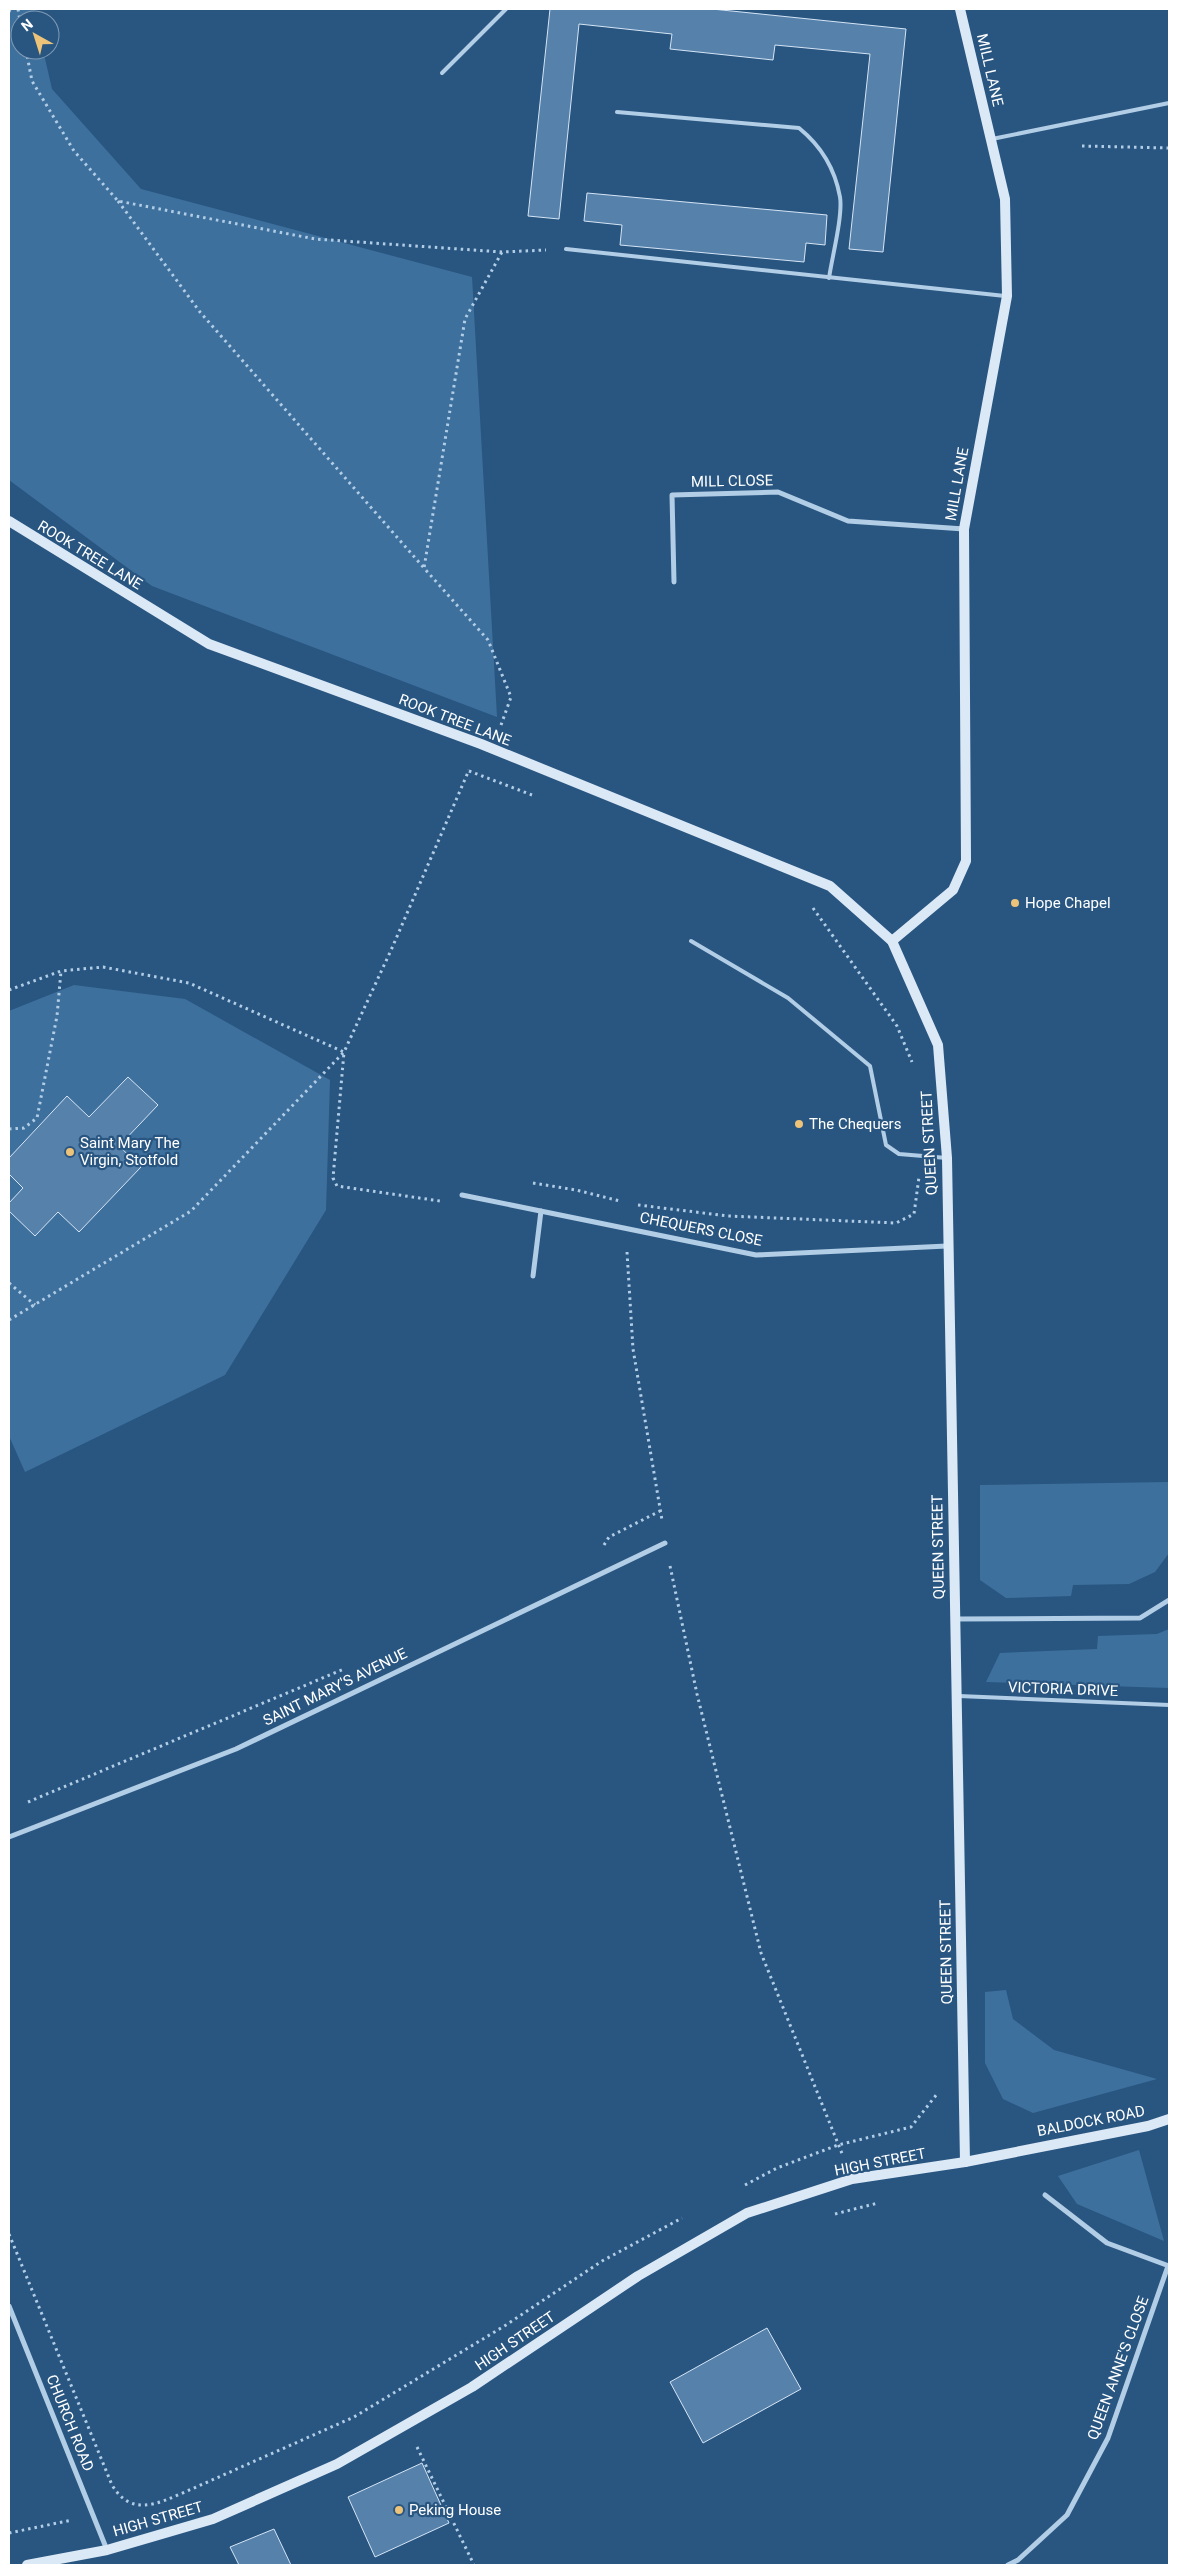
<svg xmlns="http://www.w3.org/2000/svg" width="1178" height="2574" viewBox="0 0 1178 2574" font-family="Roboto,sans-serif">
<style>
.green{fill:#3e709e}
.building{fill:#5681ab;stroke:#d5e5f5}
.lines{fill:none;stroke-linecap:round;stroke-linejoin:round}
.path{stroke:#b2cde6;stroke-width:3;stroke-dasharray:2.5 4;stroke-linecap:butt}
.lane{stroke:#b2cde6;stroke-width:4}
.street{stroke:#b2cde6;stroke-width:5}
.secondary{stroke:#dbe8f6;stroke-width:10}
.poi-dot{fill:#ecc379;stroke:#295681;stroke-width:2}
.labels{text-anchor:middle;stroke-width:4.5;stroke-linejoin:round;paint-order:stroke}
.street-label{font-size:15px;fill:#fff;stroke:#295681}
.poi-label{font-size:15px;fill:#fff;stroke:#295681;text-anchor:start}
</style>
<rect width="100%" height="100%" fill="#295681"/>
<!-- green -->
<g class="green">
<path d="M 9,9 L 34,9 L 37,20 L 20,20 L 20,50 L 43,50 L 52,89 L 141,189 L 472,277 L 497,717 L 152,586 L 9,480 Z"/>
<path d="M 74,985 L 185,999 L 330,1080 L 326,1210 L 225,1375 L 25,1472 L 9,1436 L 9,1011 Z"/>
<path d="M 1169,1482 L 1169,1553 L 1155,1572 L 1129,1584 L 1073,1585 L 1071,1596 L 1006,1598 L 980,1580 L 980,1485 Z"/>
<path d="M 1169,1629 L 1169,1688 L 986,1682 L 1000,1653 L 1097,1649 L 1098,1636 L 1157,1634 Z"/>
<path d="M 1006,1990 L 1013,2019 L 1054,2050 L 1157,2079 L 1033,2113 L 1003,2099 L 985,2063 L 985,1992 Z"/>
<path d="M 1139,2150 L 1164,2241 L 1077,2204 L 1058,2176 Z"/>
</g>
<!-- building -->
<g class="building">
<path d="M 550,9 L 712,9 L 906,29 L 883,252 L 849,249 L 870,54 L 775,45 L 773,60 L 670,49 L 672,34 L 579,24 L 559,219 L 528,216 Z"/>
<path d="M 587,193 L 827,215 L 825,245 L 806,243 L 804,262 L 620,245 L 622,225 L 584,221 Z"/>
<path d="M 128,1077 L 158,1105 L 119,1146 L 141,1167 L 79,1232 L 58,1212 L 35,1236 L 9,1211 L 9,1203 L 23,1188 L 9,1174 L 9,1158 L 67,1096 L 89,1117 Z"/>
<path d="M 767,2328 L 801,2389 L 703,2443 L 670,2382 Z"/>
<path d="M 422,2463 L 449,2523 L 375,2557 L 348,2497 Z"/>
<path d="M 274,2529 L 291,2565 L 239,2565 L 230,2547 Z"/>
</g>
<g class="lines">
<!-- path -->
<g class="path">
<path d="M 18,9 L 20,21"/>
<path d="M 9,12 L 10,9"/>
<path d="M 26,50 L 32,81 L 74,151 L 118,201 L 315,239 L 502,252 L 546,250"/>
<path d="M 1082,146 L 1169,148"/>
<path d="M 118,201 L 200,312 L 424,568"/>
<path d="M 501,725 L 511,697 L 488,640 L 424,568 L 465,319 L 502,252"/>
<path d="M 469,771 L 532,795"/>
<path d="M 813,908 L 897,1026 L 912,1062"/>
<path d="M 9,990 L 61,971 L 103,967 L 189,983 L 344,1052 L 333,1178 L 337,1186 L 440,1201"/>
<path d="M 9,1129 L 24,1128 L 37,1118 L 57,1016 L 61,971"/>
<path d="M 533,1183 L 576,1190 L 620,1201"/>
<path d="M 638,1205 L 728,1216 L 896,1223 L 914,1214 L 919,1177"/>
<path d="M 627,1252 L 633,1349 L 662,1520"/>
<path d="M 9,1283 L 35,1305"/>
<path d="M 9,1320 L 191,1211 L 344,1052 L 392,948 L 469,770"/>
<path d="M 604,1545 L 609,1537 L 660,1511"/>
<path d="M 670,1566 L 697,1694 L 761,1953 L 843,2156"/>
<path d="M 28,1802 L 344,1669"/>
<path d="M 745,2185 L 777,2168 L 838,2145 L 911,2127 L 937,2094"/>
<path d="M 835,2214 L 878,2203"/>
<path d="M 9,2234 L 112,2485 C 131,2517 157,2504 185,2492 L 354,2417 L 506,2325 L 602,2261 L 682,2218"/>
<path d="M 417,2447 L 474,2565"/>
<path d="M 9,2533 L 72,2520"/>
</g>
<!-- lane -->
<g class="lane">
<path d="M 442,73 L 506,9"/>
<path d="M 617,112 L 799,128 C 820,145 835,169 840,197 C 843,216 832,257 829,278"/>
<path d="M 992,139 L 1169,103"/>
<path d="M 566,249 L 1005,296"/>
<path d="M 691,941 L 788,998 L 870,1066 L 886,1145 L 899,1154 L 947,1158"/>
<path d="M 959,1696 L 1169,1705"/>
</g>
<!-- street -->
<g class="street">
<path d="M 674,582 L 672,495 L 778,492 L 848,521 L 964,529"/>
<path d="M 462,1195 L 756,1255 L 947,1246"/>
<path d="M 533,1276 L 541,1211"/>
<path d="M 955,1619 L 1140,1618 L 1169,1600"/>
<path d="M 9,1837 L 236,1749 L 665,1543"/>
<path d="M 1045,2195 L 1107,2243 L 1169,2266"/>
<path d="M 9,2306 L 107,2550"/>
<path d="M 1008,2565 L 1018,2560 L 1067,2515 L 1108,2438 L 1168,2266"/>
</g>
<!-- secondary -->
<g class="secondary">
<path d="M 9,521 L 209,644 L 481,744 L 830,886 L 892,941 L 938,1045 L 947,1158 L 965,2162"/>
<path d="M 892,941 L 953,890 L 966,861 L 964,529 L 1007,296 L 1005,199 L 960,9"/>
<path d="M 27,2565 L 107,2550 L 213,2519 L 337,2464 L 472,2387 L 638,2276 L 747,2213 L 852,2179 L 965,2162 L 1148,2126 L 1169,2119"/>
</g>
</g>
<!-- markers -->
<g class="poi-dot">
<circle cx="1015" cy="903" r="5"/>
<circle cx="799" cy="1124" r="5"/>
<circle cx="70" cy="1152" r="5"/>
<circle cx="399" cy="2510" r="5"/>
</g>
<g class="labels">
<!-- street labels -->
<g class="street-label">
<text transform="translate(990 70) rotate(77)" y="5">MILL LANE</text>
<text transform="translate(732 481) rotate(-1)" y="5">MILL CLOSE</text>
<text transform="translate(957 484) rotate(-80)" y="5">MILL LANE</text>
<text transform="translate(90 555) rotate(31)" y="5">ROOK TREE LANE</text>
<text transform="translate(455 720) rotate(21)" y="5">ROOK TREE LANE</text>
<text transform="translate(929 1143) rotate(-93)" y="5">QUEEN STREET</text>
<text transform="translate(701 1229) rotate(11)" y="5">CHEQUERS CLOSE</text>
<text transform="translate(938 1547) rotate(-91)" y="5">QUEEN STREET</text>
<text transform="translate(335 1687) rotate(-26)" y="5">SAINT MARY'S AVENUE</text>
<text transform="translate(1063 1689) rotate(2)" y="5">VICTORIA DRIVE</text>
<text transform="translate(946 1952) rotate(-91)" y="5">QUEEN STREET</text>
<text transform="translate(1091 2121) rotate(-11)" y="5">BALDOCK ROAD</text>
<text transform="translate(880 2162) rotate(-11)" y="5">HIGH STREET</text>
<text transform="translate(515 2341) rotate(-34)" y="5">HIGH STREET</text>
<text transform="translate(1118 2368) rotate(-70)" y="5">QUEEN ANNE'S CLOSE</text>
<text transform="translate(70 2423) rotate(68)" y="5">CHURCH ROAD</text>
<text transform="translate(158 2519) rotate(-16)" y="5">HIGH STREET</text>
</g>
<!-- poi labels -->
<g class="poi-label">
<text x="1025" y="908">Hope Chapel</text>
<text x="809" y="1129">The Chequers</text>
<text x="80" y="1148">Saint Mary The<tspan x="80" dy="17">Virgin, Stotfold</tspan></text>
<text x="409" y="2515">Peking House</text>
</g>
</g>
<!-- border -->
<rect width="1178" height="2574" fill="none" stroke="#ffffff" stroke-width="20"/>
<!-- north arrow -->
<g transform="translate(35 35) rotate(321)"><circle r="24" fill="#295681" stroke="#7f9ab3"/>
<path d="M0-4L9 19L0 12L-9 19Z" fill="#ecc379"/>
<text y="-8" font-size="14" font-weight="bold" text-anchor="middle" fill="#ffffff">N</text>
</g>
</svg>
